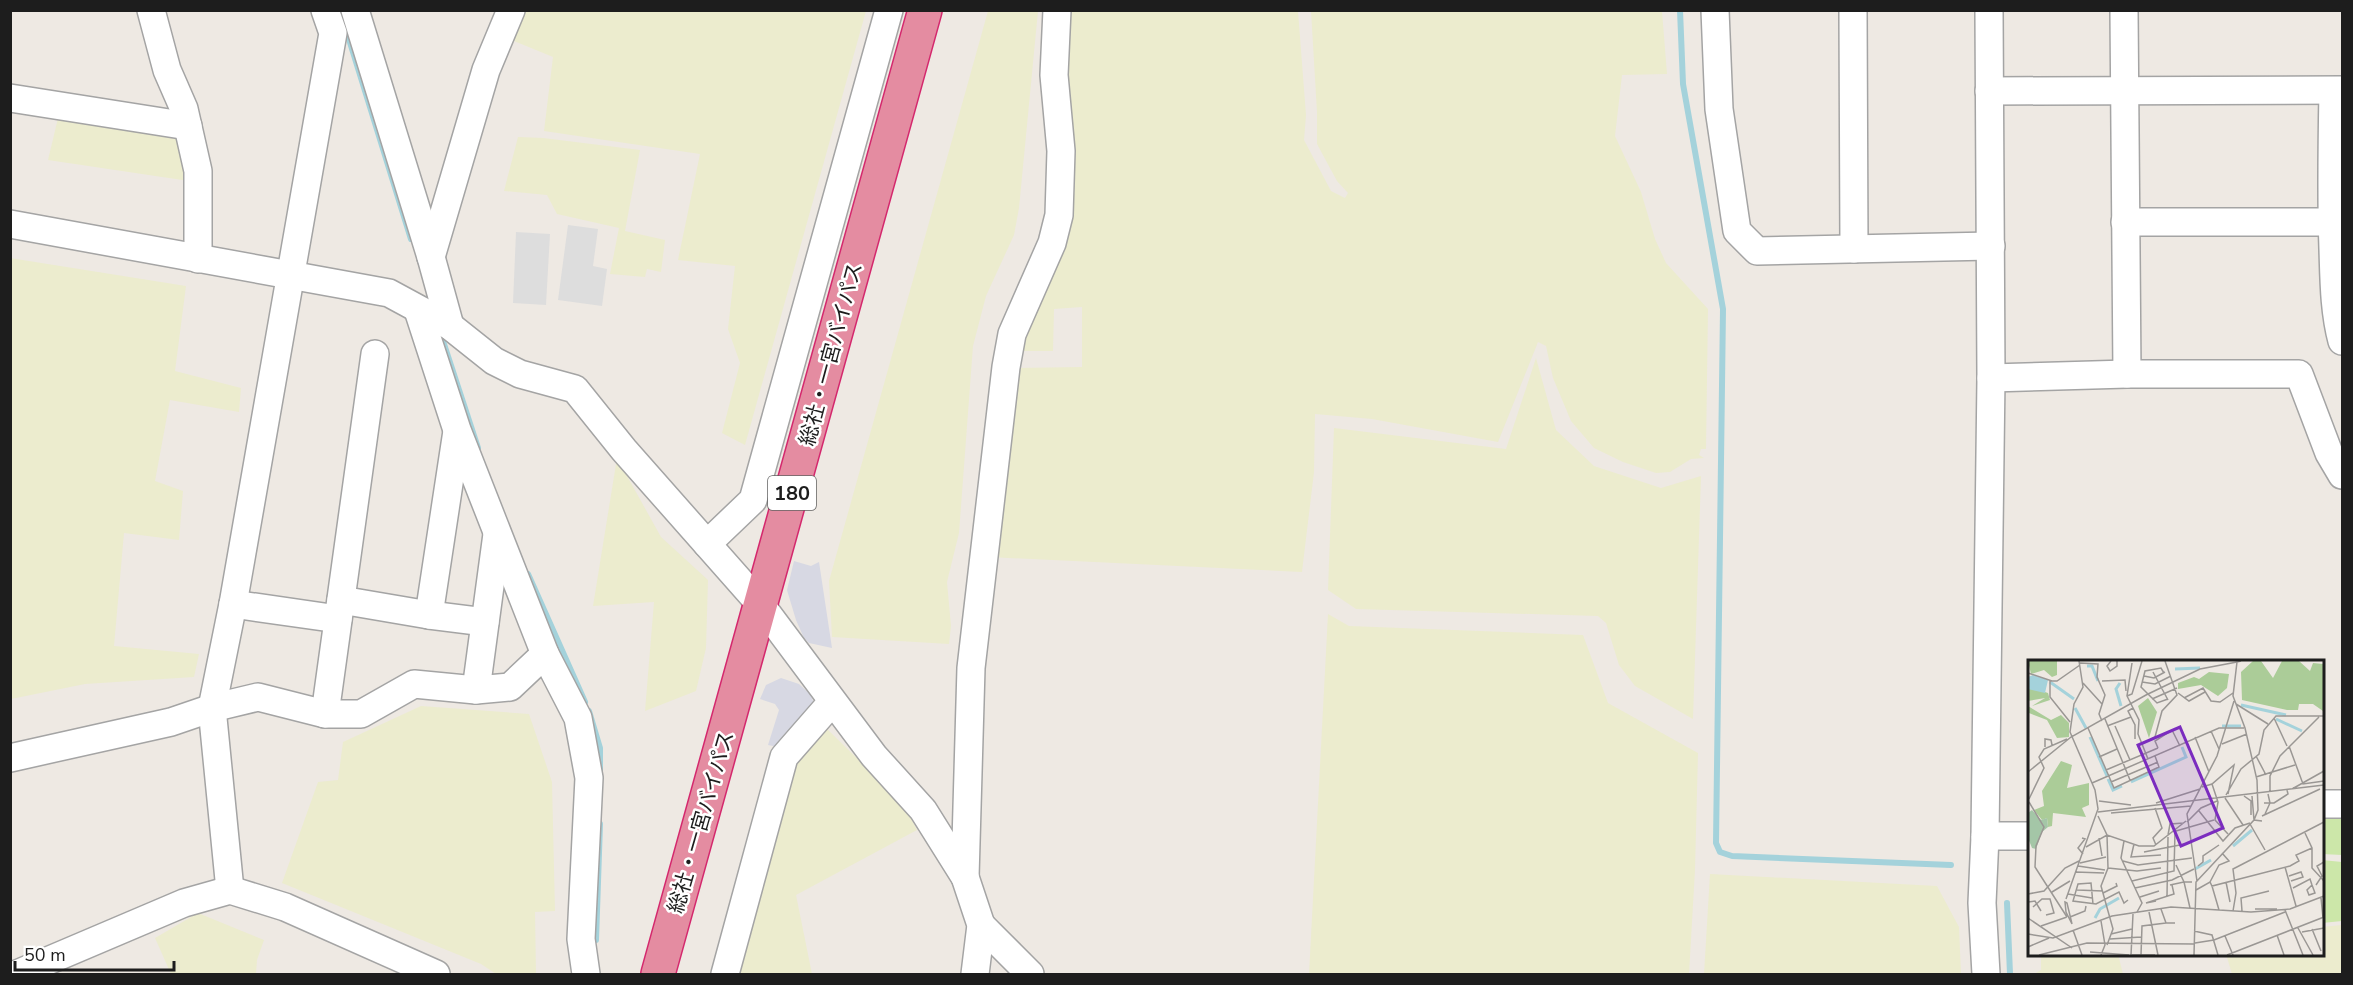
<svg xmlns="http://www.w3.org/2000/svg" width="2353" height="985" viewBox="0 0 2353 985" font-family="'Nunito Sans','Noto Sans JP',sans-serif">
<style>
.farmland{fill:#ececce}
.grass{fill:#cce7a9}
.parking{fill:#ddd}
.plaza{fill:#d7d8e3}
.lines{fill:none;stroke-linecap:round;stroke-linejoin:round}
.stream{stroke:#a4d2db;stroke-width:6}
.minor-casing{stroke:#a4a4a4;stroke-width:30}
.highway-casing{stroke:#d4286d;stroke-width:36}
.minor{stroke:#fff;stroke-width:27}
.highway{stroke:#e48ca1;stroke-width:33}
.labels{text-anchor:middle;stroke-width:5;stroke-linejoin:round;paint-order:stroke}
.shield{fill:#fff;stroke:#616161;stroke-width:1.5}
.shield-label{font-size:20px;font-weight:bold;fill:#1d1d1d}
.street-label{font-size:21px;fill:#1d1d1d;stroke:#fff}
.inset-river{fill:none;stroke:#a4d2db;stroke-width:3}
.inset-road{fill:none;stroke:#9a9794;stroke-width:1.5}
.view{fill:#7b2cbf;fill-opacity:0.15;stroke:#7b2cbf;stroke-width:3}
.inset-edge{fill:none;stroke:#1d1d1d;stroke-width:3}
</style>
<rect width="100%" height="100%" fill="#eee9e3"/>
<!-- farmland -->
<g class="farmland">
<path d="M 524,11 L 866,11 L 745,445 L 722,433 L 740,363 L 728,329 L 735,266 L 678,260 L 700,154 L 544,131 L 553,57 L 514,41 Z"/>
<path d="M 988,11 L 1038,11 L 1019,208 L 1014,235 L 986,296 L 973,346 L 959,533 L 947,582 L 951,626 L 949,644 L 832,637 L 829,581 Z"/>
<path d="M 1064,11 L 1298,11 L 1306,115 L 1304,140 L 1331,191 L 1345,198 L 1348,193 L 1337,181 L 1317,144 L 1317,112 L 1311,11 L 1662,11 L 1667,74 L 1622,75 L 1615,136 L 1641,192 L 1655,239 L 1666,263 L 1708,309 L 1706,449 L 1701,449 L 1699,455 L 1704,458 L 1691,459 L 1670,472 L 1656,473 L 1623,462 L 1594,448 L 1571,421 L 1553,378 L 1546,346 L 1538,342 L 1498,442 L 1372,419 L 1315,414 L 1314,472 L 1302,572 L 989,557 L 1013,368 L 1082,367 L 1082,307 L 1054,309 L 1053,351 L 1019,351 L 1056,255 Z"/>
<path d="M 59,114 L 179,140 L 189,181 L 48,160 Z"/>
<path d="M 518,137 L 543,138 L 640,150 L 625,231 L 665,240 L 661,272 L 647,269 L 645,277 L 610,274 L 619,228 L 557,214 L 547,195 L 504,191 Z"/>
<path d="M 10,258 L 186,286 L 175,371 L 241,388 L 239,412 L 170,400 L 155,481 L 183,491 L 179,540 L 124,533 L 114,646 L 199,654 L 194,677 L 85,684 L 11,699 Z"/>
<path d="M 1536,358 L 1556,430 L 1594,466 L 1661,488 L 1701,476 L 1693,719 L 1635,686 L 1619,665 L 1606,623 L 1598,616 L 1356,609 L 1328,590 L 1334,428 L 1506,449 Z"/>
<path d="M 617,458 L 661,537 L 708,580 L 706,648 L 696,691 L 645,711 L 654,602 L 593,606 Z"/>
<path d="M 1328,614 L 1349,626 L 1583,635 L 1608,703 L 1698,753 L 1695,870 L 1689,974 L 1309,974 Z"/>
<path d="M 421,706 L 529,714 L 552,782 L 555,911 L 535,912 L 536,974 L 496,974 L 481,964 L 282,883 L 318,782 L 338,780 L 343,742 Z"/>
<path d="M 826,728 L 903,803 L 917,830 L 796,895 L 812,974 L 740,974 L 795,760 Z"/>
<path d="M 1710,874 L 1937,886 L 1959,927 L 1961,974 L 1704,974 Z"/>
<path d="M 198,913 L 264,940 L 257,960 L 256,974 L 171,974 L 155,938 Z"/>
<path d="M 2342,925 L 2342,974 L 2232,974 L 2226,954 L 2322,954 L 2322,927 Z"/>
<path d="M 2041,954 L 2118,954 L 2123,974 L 2034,974 L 2041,970 Z"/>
</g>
<!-- grass -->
<g class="grass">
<path d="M 2322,817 L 2342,817 L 2342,855 L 2322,854 Z"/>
<path d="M 2322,860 L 2342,862 L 2342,921 L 2322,923 Z"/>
</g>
<!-- parking -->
<g class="parking">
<path d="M 568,225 L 598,229 L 593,266 L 607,269 L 602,306 L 558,300 Z"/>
<path d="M 516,232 L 550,234 L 546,305 L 513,303 Z"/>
</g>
<!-- plaza -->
<g class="plaza">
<path d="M 794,561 L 811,566 L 819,562 L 832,648 L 809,643 L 804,638 L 796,620 L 787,590 Z"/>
<path d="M 781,678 L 799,684 L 810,694 L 814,703 L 778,747 L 768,745 L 779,710 L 775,704 L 760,699 L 766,685 Z"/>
</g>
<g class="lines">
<!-- stream -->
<g class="stream">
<path d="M 340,10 L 411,239"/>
<path d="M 1680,10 L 1683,84 L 1723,309 L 1716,843 L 1720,852 L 1732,856 L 1951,865"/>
<path d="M 439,329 L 478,448"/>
<path d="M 528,574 L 585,702"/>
<path d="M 589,711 L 600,748 L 600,771"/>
<path d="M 2007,903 L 2010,974"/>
<path d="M 596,940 L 600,824"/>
</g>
<!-- minor casing -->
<g class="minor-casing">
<g id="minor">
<path d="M 151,10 L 167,70 L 184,109 L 198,171 L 198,259"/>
<path d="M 355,10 L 431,257 L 450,326"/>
<path d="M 1715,10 L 1719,109 L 1737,231 L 1757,251 L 1991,246"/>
<path d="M 1853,10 L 1854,249"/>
<path d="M 2124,10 L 2127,374"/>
<path d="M 1989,91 L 2342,90"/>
<path d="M 2333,91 C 2332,143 2331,196 2333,249 C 2334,280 2334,311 2342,341"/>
<path d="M 10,98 L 188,126"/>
<path d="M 2125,222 L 2332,222"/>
<path d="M 10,224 L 389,293 L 450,326 L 494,361 L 520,374 L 575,389 L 624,450 L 761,605 L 874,756 L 923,810 L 965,877 L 981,925 L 975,974"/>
<path d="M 431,257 L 486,70 L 511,10"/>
<path d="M 418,310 L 457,430 L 545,654 L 578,718 L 589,778 L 581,939 L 586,974"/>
<path d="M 1991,378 L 2127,374 L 2299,374 L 2329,453 L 2342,475"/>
<path d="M 707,544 L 753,500 L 889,10"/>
<path d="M 341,600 L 429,615 L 485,622"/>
<path d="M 233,604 L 338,619"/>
<path d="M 429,615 L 457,431"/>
<path d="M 476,690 L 497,534"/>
<path d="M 325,714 L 375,354"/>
<path d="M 10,758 L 171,722 L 212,708 L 258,697 L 325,714 L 361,714 L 414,684 L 476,690 L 510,687 L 545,654"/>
<path d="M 2322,804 L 2342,804"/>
<path d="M 1985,836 L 2029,836"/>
<path d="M 965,877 L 971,668 L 1006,367 L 1012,334 L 1052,243 L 1059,215 L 1061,151 L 1054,75 L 1057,10"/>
<path d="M 230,890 L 212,708 L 233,604 L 333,33 L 325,10"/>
<path d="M 981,925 L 1030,974"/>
<path d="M 17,974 L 184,903 L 230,890 L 285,907 L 436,974"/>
<path d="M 725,974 L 784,757 L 832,702"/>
<path d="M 1986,974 L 1982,903 L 1985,836 L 1991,378 L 1989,10"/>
</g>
</g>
<!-- highway casing -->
<g class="highway-casing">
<path id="highway" d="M 658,974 L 925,10"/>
</g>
<!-- minor -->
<use href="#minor" class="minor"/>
<!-- highway -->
<use href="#highway" class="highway"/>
</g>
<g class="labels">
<!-- shield labels -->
<rect class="shield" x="768" y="476" width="48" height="34" rx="4.5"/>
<g class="shield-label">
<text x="792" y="500">180</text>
</g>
<!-- street labels -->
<g class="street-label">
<text transform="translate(831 354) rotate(-75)" y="7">総社・一宮バイパス</text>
<text transform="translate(701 822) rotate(-74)" y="7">総社・一宮バイパス</text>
</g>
</g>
<!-- overview -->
<g transform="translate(2028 660)">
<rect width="296" height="296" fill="#eee9e3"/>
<path d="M 0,1 L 29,1 L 29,15 L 24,17 L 16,10 L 3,14 ZM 225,1 L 233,1 L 245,18 L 254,1 L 271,1 L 282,11 L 285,3 L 295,4 L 295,51 L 285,44 L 271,44 L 270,50 L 259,50 L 214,40 L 213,12 ZM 181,12 L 201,14 L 199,28 L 190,36 L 173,25 L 150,29 L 150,23 L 166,17 L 171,19 ZM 5,28 L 20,33 L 22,40 L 4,46 L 17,38 L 0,41 L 0,29 ZM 120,38 L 129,52 L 121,78 L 110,46 ZM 0,46 L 23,60 L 33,55 L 41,63 L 41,77 L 29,78 L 19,60 L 1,53 ZM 33,101 L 44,105 L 39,128 L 61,123 L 61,145 L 54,148 L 58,157 L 25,153 L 24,166 L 20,167 L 19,158 L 14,160 L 6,150 L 16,146 L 14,131 Z" fill="#abcc98"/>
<path d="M 4,150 L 13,160 L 19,158 L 20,167 L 14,172 L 8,189 L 4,188 L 0,178 L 0,153 Z" fill="#a4c6a7"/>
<path d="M 5,15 L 20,20 L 17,33 L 0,29 L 0,17 Z" fill="#a4d2db"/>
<path class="inset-river" d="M 59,6 L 64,6 L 70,21M 147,9 L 172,8M 22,22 L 46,39M 92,23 L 88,29 L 93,46M 213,45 L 258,55M 47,48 L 58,68M 248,59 L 274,71M 194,66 L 213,66M 62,77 L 79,116M 80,119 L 85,130 L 94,126M 103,122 L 158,97 L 154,87M 205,186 L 224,170M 167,209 L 183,200M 67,258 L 72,249 L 91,238"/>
<path class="inset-road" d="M 83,1 L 79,6 L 82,11 L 89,6 L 89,1M 52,3 L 70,4 L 69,17 L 77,35 L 71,54 L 74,61M 104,3 L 99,36 L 111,60 L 110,74 L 120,99M 125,12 L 140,40M 0,13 L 24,21M 136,13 L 133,8 L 117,11 L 113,27 L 129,43 L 140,39M 116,16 L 126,18 L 137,12M 74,21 L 97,20 L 98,31M 114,22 L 127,24 L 143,16M 55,23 L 74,44M 150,33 L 161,41 L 177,32M 99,36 L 104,34 L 114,1M 156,38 L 175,28 L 183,41 L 192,42 L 205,33M 124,39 L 149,28M 208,44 L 240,64M 105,48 L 100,51 L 107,65 L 107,79M 246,58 L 259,86M 77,59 L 102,120M 42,62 L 22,37 L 22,21 L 29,21 L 52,5M 79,66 L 103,57M 87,66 L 102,100M 60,68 L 86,128 L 131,107 L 127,96M 183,71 L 191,89M 167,77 L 181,112M 114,84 L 127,77 L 134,51 L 149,35 L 137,1M 194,84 L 219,74M 261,86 L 275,124 L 296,121M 17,87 L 17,79 L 23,80 L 24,85M 130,88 L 127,81 L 144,70 L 152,86M 228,96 L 238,115M 71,97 L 89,89M 78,110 L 130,88M 0,112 L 43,77 L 118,35 L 172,9 L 209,2M 228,117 L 267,105M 83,122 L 130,102M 64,123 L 191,68 L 216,68M 184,124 L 190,142 L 187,160 L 200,174M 174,127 L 184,124 L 206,105 L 200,134M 264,129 L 296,111M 242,132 L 242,116 L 252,96 L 291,57M 198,135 L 213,109 L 231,94 L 236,70 L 248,56 L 296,56M 216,136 L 223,141 L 223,155M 224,136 L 226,160 L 234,161M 197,138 L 215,165M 1,139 L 16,108 L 11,97 L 16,89 L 39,79M 71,141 L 103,145M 1,142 L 16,167 L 8,186 L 7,207 L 39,257M 128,143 L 172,129M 236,143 L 246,143 L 260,134 L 259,130M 127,148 L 134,168 L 125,178 L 128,185M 171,151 L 195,181 L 207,168 L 222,163M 70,152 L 296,125M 83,153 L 163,146M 237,154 L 242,143 L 240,134M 70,156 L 79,175 L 80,208 L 73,226 L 85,269 L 79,285M 234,156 L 292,129M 159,162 L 173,148 L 189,141M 222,164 L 237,190M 148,171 L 186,160M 277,173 L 284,188 L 284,208 L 296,221M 140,175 L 142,164 L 156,163M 54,178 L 57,179 L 50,188 L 55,194M 71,178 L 74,196M 96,181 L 93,198 L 114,243 L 109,252M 106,184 L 103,197 L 133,195M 58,187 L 79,175 L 111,186 L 126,186 L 158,161M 116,192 L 162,183M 95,201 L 110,205 L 164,198M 52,203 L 78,197M 50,206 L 77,210M 170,206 L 175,202 L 175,196 L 191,185M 257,207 L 268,246M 80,208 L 109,211 L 133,208M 47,212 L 76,213M 261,216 L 273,212 L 275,217 L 263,221M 104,221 L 146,211 L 147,172M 169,221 L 159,154 L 189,96 L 206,41M 182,222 L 191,205 L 201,201 L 194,193M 198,222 L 202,242M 142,225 L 156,222 L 148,205M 284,225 L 287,233 L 281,235 L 279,230 ZM 288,225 L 294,216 L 289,206 L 296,202M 184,226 L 191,250M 107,228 L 144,220 L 166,209M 265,228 L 282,219 L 284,225M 49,230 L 75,231M 168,230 L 182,222 L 184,226 L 262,206 L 271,201 L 268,195 L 284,188M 24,232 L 42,221M 75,233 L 89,226 L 88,223M 0,234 L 16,231 L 37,208 L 51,201M 40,234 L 64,238M 139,236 L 140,177M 112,237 L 131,231M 293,238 L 295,258M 38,239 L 70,149 L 67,130 L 42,72 L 46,44 L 55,27 L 51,1M 128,241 L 118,243 L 146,234 L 144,225M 0,242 L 7,241 L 13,251M 37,242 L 39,243 L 44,264 L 38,252 ZM 65,244 L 63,223 L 50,224 L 45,241 L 68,244 L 91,232 L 96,243 L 100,240M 5,247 L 14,239 L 22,239 L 26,253 L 18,255M 162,248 L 156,222 L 164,222M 133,249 L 138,263 L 147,263M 227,249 L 249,249M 257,250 L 275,295M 205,251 L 208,233 L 205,209 L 296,162M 214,251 L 213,238 L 241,231M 121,252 L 130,295M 42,257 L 57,251 L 58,246M 0,258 L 44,288M 73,261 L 77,285 L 73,295M 13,266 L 39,257M 270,268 L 285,295M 284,269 L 293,291M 45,270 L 54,295M 166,271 L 184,275 L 190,295M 274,272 L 296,268M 0,274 L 25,278 L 84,256 L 143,247 L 223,252 L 262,249 L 296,236M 83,274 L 104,269M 249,275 L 256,295M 197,276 L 205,295M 82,279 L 113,277M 167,283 L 186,280 L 257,252M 0,287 L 21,278M 62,292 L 101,295M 11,295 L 59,283 L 166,284M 103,295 L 105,254M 104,295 L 127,295M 113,295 L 114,266 L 138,263M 166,295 L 168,222 L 226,160 L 230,150 L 229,120 L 217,68 L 205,36 L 209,2 L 213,1M 199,295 L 296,257"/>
<path class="view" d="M 152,67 L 195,168 L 153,186 L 110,85 Z"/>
<rect width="296" height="296" class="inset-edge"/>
</g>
<!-- border -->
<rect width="2353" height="985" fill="none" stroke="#1d1d1d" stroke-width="24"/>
<!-- scale -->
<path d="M15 961v9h159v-9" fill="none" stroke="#1d1d1d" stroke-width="3"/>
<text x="24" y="961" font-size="18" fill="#1d1d1d" stroke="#ffffff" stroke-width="4.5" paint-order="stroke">50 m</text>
</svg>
